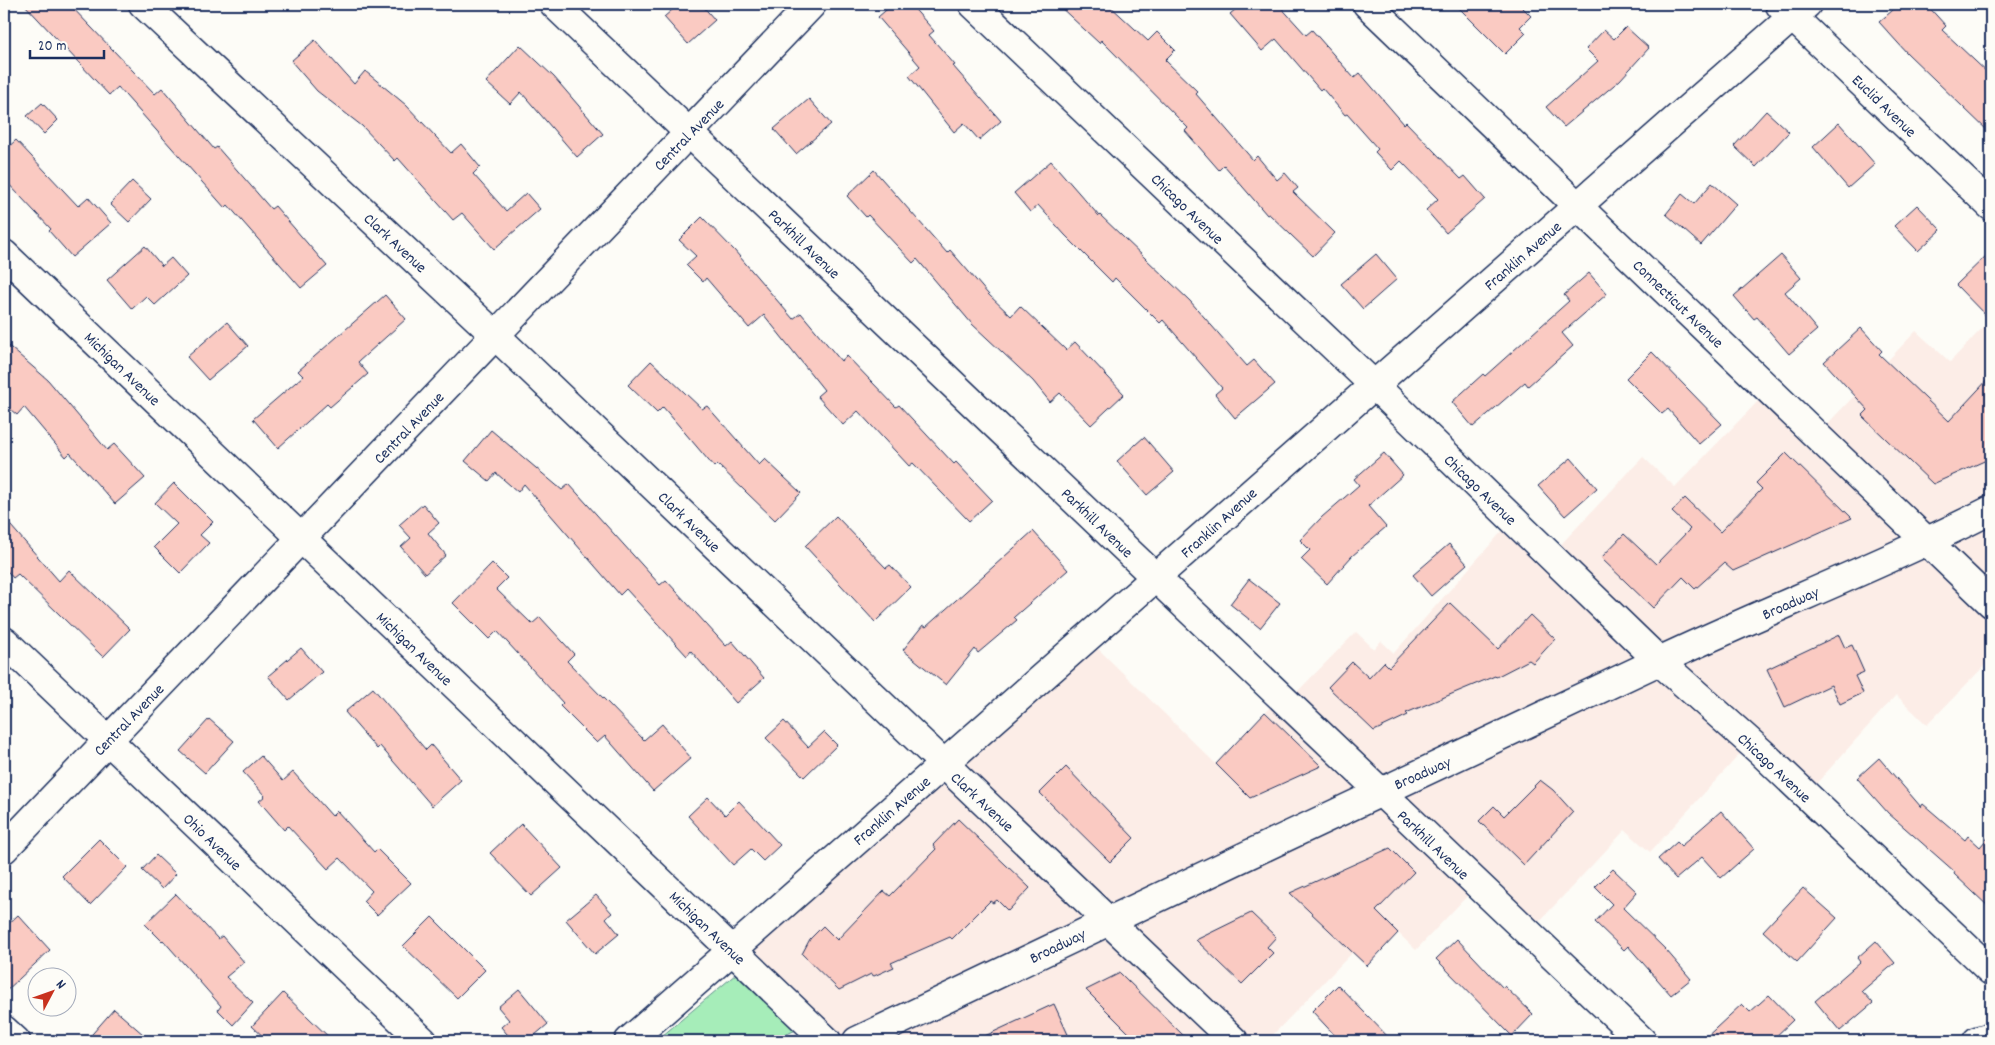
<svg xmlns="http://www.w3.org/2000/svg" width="1995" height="1045" viewBox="0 0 1995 1045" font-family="Dekko,sans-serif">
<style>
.built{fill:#fcede7}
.green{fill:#a6edb9;stroke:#608e8c}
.building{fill:#facac2;stroke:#1b2f5e}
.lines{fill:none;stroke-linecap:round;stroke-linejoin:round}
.minor-casing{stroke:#1b2f5e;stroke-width:31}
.tertiary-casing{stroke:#1b2f5e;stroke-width:31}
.secondary-casing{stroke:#1b2f5e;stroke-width:31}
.minor{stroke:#fdfcf7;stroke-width:28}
.tertiary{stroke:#fdfcf7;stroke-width:28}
.secondary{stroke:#fdfcf7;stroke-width:28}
.labels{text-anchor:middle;stroke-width:4;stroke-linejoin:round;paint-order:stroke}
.street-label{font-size:16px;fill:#1b2f5e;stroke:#fdfcf7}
</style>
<rect width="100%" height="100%" fill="#fdfcf7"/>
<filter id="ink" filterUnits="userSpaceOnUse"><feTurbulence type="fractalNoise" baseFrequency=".02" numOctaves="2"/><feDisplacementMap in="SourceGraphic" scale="10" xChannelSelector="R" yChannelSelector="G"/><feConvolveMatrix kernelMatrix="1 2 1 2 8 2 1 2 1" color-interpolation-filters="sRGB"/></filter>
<g filter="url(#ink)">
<!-- built -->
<path class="built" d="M 1991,319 L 1991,659 L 1927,725 L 1896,695 L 1807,794 L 1752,741 L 1650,852 L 1625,830 L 1537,924 L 1486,876 L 1416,950 L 1396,931 L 1366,966 L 1352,953 L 1267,1041 L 1245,1041 L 1218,1016 L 1194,1041 L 839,1041 L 749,954 L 1087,638 L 1216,764 L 1285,691 L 1292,697 L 1356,632 L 1374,649 L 1381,641 L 1394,653 L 1512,520 L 1551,555 L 1643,457 L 1675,487 L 1762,397 L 1813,439 L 1916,331 L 1950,362 Z"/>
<!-- green -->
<path class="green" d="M 736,974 L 796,1030 L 771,1041 L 656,1041 Z"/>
<!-- building -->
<g class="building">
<path d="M 24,4 L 69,4 L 155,94 L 162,88 L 214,149 L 217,147 L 271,209 L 275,206 L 327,266 L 301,288 L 228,205 L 225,208 L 118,87 L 109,95 Z"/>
<path d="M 679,4 L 701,4 L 715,20 L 688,44 L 664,17 Z"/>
<path d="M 893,4 L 910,4 L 934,31 L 929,35 L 955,65 L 953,66 L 1001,121 L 979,140 L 964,123 L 954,132 L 909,76 L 920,66 L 878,17 Z"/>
<path d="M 1057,4 L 1108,4 L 1148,41 L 1157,32 L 1175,50 L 1165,60 L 1198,92 L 1196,94 L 1253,160 L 1257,156 L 1277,180 L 1285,173 L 1298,188 L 1293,192 L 1335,233 L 1313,256 L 1269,214 L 1267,215 L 1224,165 L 1219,170 L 1185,131 L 1188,128 L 1101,40 L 1099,43 Z"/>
<path d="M 1242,4 L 1278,4 L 1306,35 L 1312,30 L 1354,78 L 1360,73 L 1404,124 L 1406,122 L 1461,179 L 1465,176 L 1485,199 L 1446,233 L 1426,210 L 1438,199 L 1401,161 L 1392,170 L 1375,152 L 1378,149 L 1347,114 L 1345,115 L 1322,88 L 1320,90 L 1276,39 L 1262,51 L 1230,14 Z"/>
<path d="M 1455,4 L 1519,4 L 1531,16 L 1520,27 L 1526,33 L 1505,54 Z"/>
<path d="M 1900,4 L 1926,4 L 1946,26 L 1942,30 L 1991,76 L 1991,134 L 1907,53 L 1879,22 Z"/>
<path d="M 1626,27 L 1649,48 L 1620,80 L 1564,127 L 1546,107 L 1598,61 L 1586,49 L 1604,30 L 1614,39 Z"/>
<path d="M 315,40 L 354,84 L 365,71 L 406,105 L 451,153 L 461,144 L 480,167 L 473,174 L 506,211 L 526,193 L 540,209 L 494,249 L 462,213 L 453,220 L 398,158 L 395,161 L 362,126 L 317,91 L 291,61 Z"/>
<path d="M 520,45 L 554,77 L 603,134 L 577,157 L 521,92 L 510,104 L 486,82 Z"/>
<path d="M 809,99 L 831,124 L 796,154 L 774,129 Z"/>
<path d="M 42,103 L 58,120 L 44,134 L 27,116 Z"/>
<path d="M 1766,111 L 1789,132 L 1756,167 L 1734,146 Z"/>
<path d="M 1839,123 L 1875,164 L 1848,188 L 1813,147 Z"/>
<path d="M 16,140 L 78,206 L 88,197 L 111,223 L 72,257 L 49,231 L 51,229 L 4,179 L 4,151 Z"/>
<path d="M 1051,161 L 1099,216 L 1100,215 L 1190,301 L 1247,366 L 1254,360 L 1275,384 L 1235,418 L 1215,394 L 1222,388 L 1163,320 L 1160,323 L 1115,278 L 1112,282 L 1065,235 L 1038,205 L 1030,212 L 1014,193 Z"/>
<path d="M 874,170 L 947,253 L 950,250 L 988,294 L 1011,316 L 1020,306 L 1066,350 L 1075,342 L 1124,394 L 1091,425 L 1060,393 L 1050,402 L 1033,381 L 972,324 L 917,259 L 913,263 L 868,215 L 866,217 L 847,196 Z"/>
<path d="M 132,181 L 151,199 L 129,222 L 110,204 Z"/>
<path d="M 1712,183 L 1736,204 L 1701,245 L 1666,214 L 1682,194 L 1694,204 Z"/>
<path d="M 1917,205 L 1941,230 L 1918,251 L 1894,226 Z"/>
<path d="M 702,217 L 734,250 L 793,319 L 801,313 L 841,361 L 847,356 L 896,407 L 899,405 L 954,464 L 956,462 L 992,500 L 969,521 L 913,463 L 909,466 L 858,411 L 843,425 L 817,396 L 824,390 L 764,315 L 749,328 L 706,278 L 703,282 L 686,265 L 696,256 L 679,240 Z"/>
<path d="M 145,246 L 162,266 L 171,258 L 187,276 L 155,305 L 146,296 L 132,309 L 107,280 Z"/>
<path d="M 1991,251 L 1991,321 L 1956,285 Z"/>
<path d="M 1376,254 L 1397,279 L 1363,309 L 1341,284 Z"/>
<path d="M 1781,255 L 1801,278 L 1785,292 L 1817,330 L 1789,354 L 1757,317 L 1754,319 L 1734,296 Z"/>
<path d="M 1589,273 L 1607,294 L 1562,333 L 1573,346 L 1528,386 L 1525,382 L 1473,427 L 1452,402 L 1483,374 L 1485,376 L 1569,301 L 1564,295 Z"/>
<path d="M 385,295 L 406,319 L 358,362 L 368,374 L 330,407 L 327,404 L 278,448 L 253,419 L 303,376 L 298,371 Z"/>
<path d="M 227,322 L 248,346 L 208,380 L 187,357 Z"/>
<path d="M 1861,328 L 1882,351 L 1879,354 L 1949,421 L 1991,376 L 1991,458 L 1933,484 L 1862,416 L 1868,410 L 1824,362 Z"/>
<path d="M 4,342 L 48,380 L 107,450 L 114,444 L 145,478 L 115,504 L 70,453 L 66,457 L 24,407 L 17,415 L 4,404 Z"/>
<path d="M 1652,352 L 1722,424 L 1699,444 L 1668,409 L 1662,414 L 1626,378 Z"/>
<path d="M 651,361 L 702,409 L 707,406 L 759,465 L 765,459 L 801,493 L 775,520 L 717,464 L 714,467 L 663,407 L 657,413 L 628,385 Z"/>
<path d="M 491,430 L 562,490 L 569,484 L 660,585 L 666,580 L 726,646 L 732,641 L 764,678 L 736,703 L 691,651 L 687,656 L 626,589 L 620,595 L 524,484 L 518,492 L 496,473 L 489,481 L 465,461 Z"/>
<path d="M 1144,437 L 1174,472 L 1147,495 L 1117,461 Z"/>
<path d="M 1384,453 L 1403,475 L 1368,506 L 1386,527 L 1352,556 L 1327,584 L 1301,559 L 1310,550 L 1300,540 L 1322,517 L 1359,485 L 1354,479 Z"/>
<path d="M 1786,453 L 1852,518 L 1733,571 L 1724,563 L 1695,589 L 1683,577 L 1653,608 L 1601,558 L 1624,534 L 1656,564 L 1690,529 L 1672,512 L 1685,498 L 1720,532 L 1762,489 L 1756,483 Z"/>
<path d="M 1571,458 L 1597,488 L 1565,516 L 1538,486 Z"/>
<path d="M 174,483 L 213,522 L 200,535 L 209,543 L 180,573 L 154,547 L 177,524 L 155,503 Z"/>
<path d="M 423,504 L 439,523 L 428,533 L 446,555 L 425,574 L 401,547 L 411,538 L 399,525 Z"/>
<path d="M 836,516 L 886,568 L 890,565 L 911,587 L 875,622 L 805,546 Z"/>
<path d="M 4,518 L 59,581 L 69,570 L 130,629 L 103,657 L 18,574 L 13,578 L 4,567 Z"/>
<path d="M 1033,531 L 1068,570 L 1014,617 L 1017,620 L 978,653 L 975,649 L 946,685 L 903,650 L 923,625 L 926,627 Z"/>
<path d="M 1449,544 L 1467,564 L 1431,596 L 1413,575 Z"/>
<path d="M 492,563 L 507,578 L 496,589 L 532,624 L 540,617 L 574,654 L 567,661 L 644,740 L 662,724 L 691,758 L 653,791 L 605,736 L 597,743 L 560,706 L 563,703 L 497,631 L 489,639 L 453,603 Z"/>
<path d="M 1249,579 L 1280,603 L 1260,628 L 1230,604 Z"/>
<path d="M 1450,603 L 1498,649 L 1530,615 L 1555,639 L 1533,663 L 1529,660 L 1496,677 L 1495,676 L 1406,713 L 1408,715 L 1374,731 L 1328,687 L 1352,662 L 1369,678 L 1384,662 L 1389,667 Z"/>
<path d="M 1839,635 L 1845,648 L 1852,645 L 1864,672 L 1855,676 L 1863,693 L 1840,704 L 1831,685 L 1785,707 L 1767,669 Z"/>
<path d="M 301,648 L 322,672 L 289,700 L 268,676 Z"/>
<path d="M 373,688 L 426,750 L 431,745 L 461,780 L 432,806 L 380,746 L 377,749 L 345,712 Z"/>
<path d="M 1265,712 L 1321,766 L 1250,798 L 1216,764 Z"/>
<path d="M 209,719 L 234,741 L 205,773 L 180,751 Z"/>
<path d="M 784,721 L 808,747 L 824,732 L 837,745 L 804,777 L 766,738 Z"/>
<path d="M 261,756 L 283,781 L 293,772 L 332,816 L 337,811 L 374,852 L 377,849 L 411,883 L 377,915 L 363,901 L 372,891 L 340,858 L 328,869 L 288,826 L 284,830 L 259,801 L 265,796 L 243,772 Z"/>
<path d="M 1879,758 L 1921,807 L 1923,804 L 1965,840 L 1968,836 L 1980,847 L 1991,834 L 1991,909 L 1954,874 L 1955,872 L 1888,813 L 1857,778 Z"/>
<path d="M 1066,767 L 1134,838 L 1110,862 L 1040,793 Z"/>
<path d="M 1540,780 L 1553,790 L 1573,812 L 1524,865 L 1479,821 L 1494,806 L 1504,816 Z"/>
<path d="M 708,797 L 725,815 L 739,801 L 780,845 L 763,861 L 751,849 L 733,865 L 688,816 Z"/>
<path d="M 1721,811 L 1754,849 L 1721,878 L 1702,857 L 1676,879 L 1658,859 L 1677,842 L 1681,846 Z"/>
<path d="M 958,819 L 1030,888 L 1008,911 L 997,900 L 993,903 L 990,901 L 952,939 L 950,937 L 891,963 L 894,967 L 874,976 L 871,974 L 839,990 L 802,954 L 810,939 L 823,926 L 837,940 L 884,891 L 890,896 L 936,849 L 933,845 Z"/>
<path d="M 521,824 L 562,868 L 531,896 L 490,853 Z"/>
<path d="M 99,839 L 127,867 L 90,905 L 62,876 Z"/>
<path d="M 1390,848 L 1414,872 L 1376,911 L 1398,933 L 1367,966 L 1290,893 Z"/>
<path d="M 156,855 L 176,874 L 162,889 L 142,870 Z"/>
<path d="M 1613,869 L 1637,892 L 1623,908 L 1666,950 L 1691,979 L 1671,995 L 1628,946 L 1624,950 L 1595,922 L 1612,904 L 1595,887 Z"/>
<path d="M 1803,888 L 1837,918 L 1797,962 L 1763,931 Z"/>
<path d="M 176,894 L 218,939 L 222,936 L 244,962 L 226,977 L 253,1003 L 233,1025 L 218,1010 L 221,1006 L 163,940 L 162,941 L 145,924 Z"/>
<path d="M 596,895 L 612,913 L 606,918 L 619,934 L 595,954 L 566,920 Z"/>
<path d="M 1251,913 L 1276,937 L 1267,947 L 1273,953 L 1242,984 L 1196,940 Z"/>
<path d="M 18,915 L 50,950 L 4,993 L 4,928 Z"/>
<path d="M 432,917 L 485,970 L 457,998 L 403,946 Z"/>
<path d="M 1457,939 L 1503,988 L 1504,986 L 1533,1014 L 1512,1036 L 1436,959 Z"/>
<path d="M 1876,941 L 1895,963 L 1862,991 L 1873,1003 L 1840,1031 L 1815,1001 L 1860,962 L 1857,958 Z"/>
<path d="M 1120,973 L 1189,1041 L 1137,1041 L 1086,990 Z"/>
<path d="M 1338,985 L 1392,1041 L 1340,1041 L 1312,1011 Z"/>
<path d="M 519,989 L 548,1024 L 528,1041 L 513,1041 L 501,1027 L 509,1020 L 498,1007 Z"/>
<path d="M 283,993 L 333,1041 L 268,1041 L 252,1026 Z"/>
<path d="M 1769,995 L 1793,1020 L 1771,1041 L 1702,1041 L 1742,1004 L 1750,1012 Z"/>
<path d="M 1054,1004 L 1071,1041 L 974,1041 Z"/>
<path d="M 114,1009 L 151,1041 L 86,1041 Z"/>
</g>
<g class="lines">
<!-- minor casing -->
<g class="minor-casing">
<g id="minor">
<path d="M 554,4 L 1642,1041"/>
<path d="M 973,4 L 1374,385 L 1659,661 L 1761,752 L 1991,971"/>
<path d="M 1367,4 L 1991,603"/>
<path d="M 1780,5 L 1991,206"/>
<path d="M 4,254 L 827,1041"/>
<path d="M 4,641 L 423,1041"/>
<path d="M 4,849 L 812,4"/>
<path d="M 4,1030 L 16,1041"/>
<path d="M 629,1041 L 1807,4"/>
<path d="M 1977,1041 L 1991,1037"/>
</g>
</g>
<!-- tertiary casing -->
<g class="tertiary-casing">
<path id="tertiary" d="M 143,4 L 495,335 L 1234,1041"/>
</g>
<!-- secondary casing -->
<g class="secondary-casing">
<path id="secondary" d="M 857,1041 C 1124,913 1391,787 1659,661 C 1769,609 1883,565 1991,510"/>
</g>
<!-- minor -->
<use href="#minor" class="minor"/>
<!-- tertiary -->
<use href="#tertiary" class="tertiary"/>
<!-- secondary -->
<use href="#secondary" class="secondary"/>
</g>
</g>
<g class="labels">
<!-- street labels -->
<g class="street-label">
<text transform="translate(1885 105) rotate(44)" y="6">Euclid Avenue</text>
<text transform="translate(688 134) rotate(-46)" y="6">Central Avenue</text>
<text transform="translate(1188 208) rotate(44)" y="6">Chicago Avenue</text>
<text transform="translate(396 242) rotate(43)" y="6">Clark Avenue</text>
<text transform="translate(805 243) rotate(44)" y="6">Parkhill Avenue</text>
<text transform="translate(1522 255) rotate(-41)" y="6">Franklin Avenue</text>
<text transform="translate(1679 303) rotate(44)" y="6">Connecticut Avenue</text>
<text transform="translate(123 368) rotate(44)" y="6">Michigan Avenue</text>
<text transform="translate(408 427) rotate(-46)" y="6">Central Avenue</text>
<text transform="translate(1481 489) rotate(44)" y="6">Chicago Avenue</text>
<text transform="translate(690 521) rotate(44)" y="6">Clark Avenue</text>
<text transform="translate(1098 522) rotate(44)" y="6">Parkhill Avenue</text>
<text transform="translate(1218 522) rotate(-42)" y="6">Franklin Avenue</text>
<text transform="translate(1790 602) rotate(-24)" y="6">Broadway</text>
<text transform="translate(415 648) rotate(44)" y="6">Michigan Avenue</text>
<text transform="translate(128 719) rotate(-46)" y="6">Central Avenue</text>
<text transform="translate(1775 767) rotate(43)" y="6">Chicago Avenue</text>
<text transform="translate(1422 772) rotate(-24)" y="6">Broadway</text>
<text transform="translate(983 801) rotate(43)" y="6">Clark Avenue</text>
<text transform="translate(891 810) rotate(-41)" y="6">Franklin Avenue</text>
<text transform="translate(213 841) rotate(44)" y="6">Ohio Avenue</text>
<text transform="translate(1434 844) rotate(44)" y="6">Parkhill Avenue</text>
<text transform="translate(708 927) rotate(44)" y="6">Michigan Avenue</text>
<text transform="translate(1057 945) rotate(-26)" y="6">Broadway</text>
</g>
</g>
<!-- margin -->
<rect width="1995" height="1045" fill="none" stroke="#fdfcf7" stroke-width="20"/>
<rect x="10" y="10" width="1975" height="1025" fill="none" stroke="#1b2f5e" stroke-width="2" filter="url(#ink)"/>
<!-- north arrow -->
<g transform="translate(52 992) rotate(49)"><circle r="24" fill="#fdfcf7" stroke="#a3aaba"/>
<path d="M0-4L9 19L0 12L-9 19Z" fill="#c8321e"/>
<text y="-8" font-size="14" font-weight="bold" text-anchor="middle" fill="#1b2f5e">N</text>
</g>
<!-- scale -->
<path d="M30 50v8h74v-8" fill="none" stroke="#1b2f5e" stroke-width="2.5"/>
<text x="38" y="50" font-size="15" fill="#1b2f5e" stroke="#fdfcf7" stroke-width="4" paint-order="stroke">20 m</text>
</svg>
